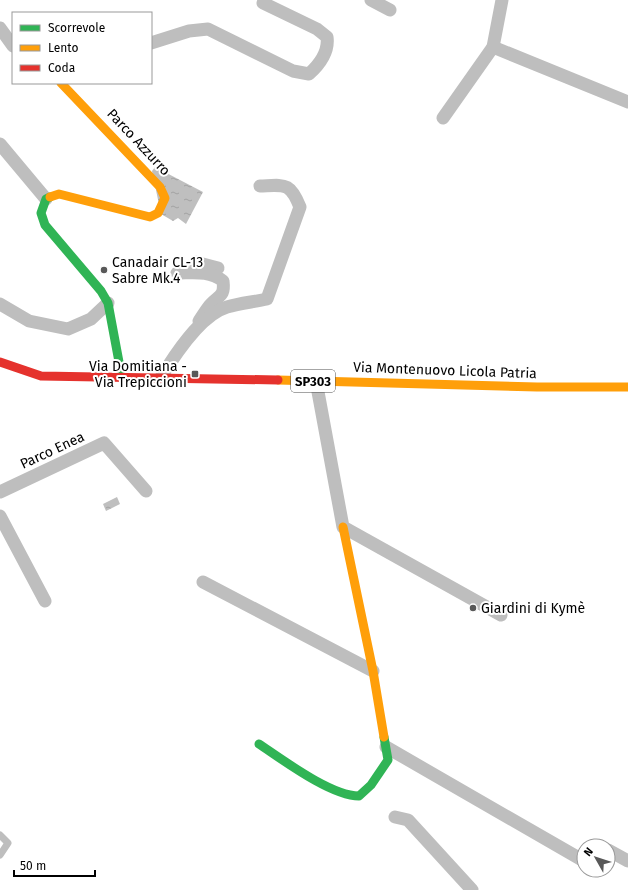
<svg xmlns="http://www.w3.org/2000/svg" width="628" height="890" viewBox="0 0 628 890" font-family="'Fira Sans',sans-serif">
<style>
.water{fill:url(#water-ripples)}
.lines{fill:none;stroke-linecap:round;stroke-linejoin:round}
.lane{stroke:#bebebe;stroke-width:7}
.street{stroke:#bebebe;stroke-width:13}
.fast{stroke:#30b455;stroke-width:9}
.slow{stroke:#ff9f0a;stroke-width:9}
.jam{stroke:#e5322d;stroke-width:9}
.poi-dot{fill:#595959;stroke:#fff;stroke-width:1.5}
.labels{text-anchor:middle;stroke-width:4;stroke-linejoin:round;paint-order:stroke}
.shield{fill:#fff;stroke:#4c4c4c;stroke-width:1}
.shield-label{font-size:13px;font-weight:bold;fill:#000}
.street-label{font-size:14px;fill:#000;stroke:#fff}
.poi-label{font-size:14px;fill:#000;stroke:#fff;text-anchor:start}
</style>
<defs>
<pattern id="water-ripples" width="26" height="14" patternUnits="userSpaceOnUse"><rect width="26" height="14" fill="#bfbfbf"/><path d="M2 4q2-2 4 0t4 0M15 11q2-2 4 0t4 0" fill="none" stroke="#a2a2a2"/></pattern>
</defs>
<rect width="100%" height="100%" fill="#fff"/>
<!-- water -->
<g class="water">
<path d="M 155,167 L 203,192 L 186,224 L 178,218 L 173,221 L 161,214 L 152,171 Z"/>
<path d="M 117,497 L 120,504 L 106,511 L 103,504 Z"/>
</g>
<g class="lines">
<!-- lane -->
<path class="lane" d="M 0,835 L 8,843 L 0,855"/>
<!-- street -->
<g class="street">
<path d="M 371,0 L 390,10"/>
<path d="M 0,28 L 13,46"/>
<path d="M 151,43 L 189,31 L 208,29 L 293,71 L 309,74 C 320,64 329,51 327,37 L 317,29 L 263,3"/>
<path d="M 493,47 L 628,102"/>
<path d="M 443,118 L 493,47 L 502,0"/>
<path d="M 0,144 L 46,199"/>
<path d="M 195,262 L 218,268"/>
<path d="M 177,273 C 193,273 209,270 223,281 C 225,297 219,295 210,305 C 206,310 203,315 199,321"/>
<path d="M 0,304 L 29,321 L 68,329 L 91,319 L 108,303"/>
<path d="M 160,379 C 174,356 200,315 227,307 C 240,303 254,302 267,299 L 300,207 C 290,182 285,185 260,186"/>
<path d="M 316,381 L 343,527 L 501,615"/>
<path d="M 0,492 L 104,443 L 146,491"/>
<path d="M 0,516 L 45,601"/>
<path d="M 203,582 L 373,671"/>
<path d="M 386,747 L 584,861"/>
<path d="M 395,817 L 408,820 L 472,890"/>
<path d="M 608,850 L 628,861"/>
</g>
<!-- fast -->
<g class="fast">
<path d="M 50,197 L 46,199 L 41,213 L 45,225 L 101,291 L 108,303 L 122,378"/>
<path d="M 259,744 C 283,760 331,796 359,796 L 371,785 L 388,760 L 384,737"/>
</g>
<!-- slow -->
<g class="slow">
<path d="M 50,197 L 59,194 L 150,217 L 158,213 L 165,198 L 160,187 L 61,83"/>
<path d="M 278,380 L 537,387 L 628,387"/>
<path d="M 343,527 L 373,671 L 384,737"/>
</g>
<!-- jam -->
<path class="jam" d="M 0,362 L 41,376 L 278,380"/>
</g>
<!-- markers -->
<g class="poi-dot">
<circle cx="104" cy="270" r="4"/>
<rect x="191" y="370" width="8" height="8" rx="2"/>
<circle cx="473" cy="608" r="4"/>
</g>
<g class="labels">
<!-- shield labels -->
<rect class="shield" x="291" y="370" width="44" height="22" rx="3"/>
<g class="shield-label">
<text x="313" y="386">SP303</text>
</g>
<!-- street labels -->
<g class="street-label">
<text transform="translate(139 142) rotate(47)" y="5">Parco Azzurro</text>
<text transform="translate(445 370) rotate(2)" y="5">Via Montenuovo Licola Patria</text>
<text transform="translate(52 450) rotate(-25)" y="5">Parco Enea</text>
</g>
<!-- poi labels -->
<g class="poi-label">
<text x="112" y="267">Canadair CL-13<tspan x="112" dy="16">Sabre Mk.4</tspan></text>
<text x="187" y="371" text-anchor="end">Via Domitiana -<tspan x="187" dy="16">Via Trepiccioni</tspan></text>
<text x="481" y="613">Giardini di Kymè</text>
</g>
</g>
<!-- legend -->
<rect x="12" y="12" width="140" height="72" fill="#ffffff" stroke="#999999"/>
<rect x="20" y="25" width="20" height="6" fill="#30b455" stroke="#999999"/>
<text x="48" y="32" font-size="12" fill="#000000">Scorrevole</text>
<rect x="20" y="45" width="20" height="6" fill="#ff9f0a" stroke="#999999"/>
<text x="48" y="52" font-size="12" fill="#000000">Lento</text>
<rect x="20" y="65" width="20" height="6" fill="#e5322d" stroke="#999999"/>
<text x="48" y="72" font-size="12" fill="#000000">Coda</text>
<!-- north arrow -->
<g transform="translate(596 858) rotate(309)"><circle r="19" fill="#ffffff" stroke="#999999"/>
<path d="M0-3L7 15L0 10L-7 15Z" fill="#595959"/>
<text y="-6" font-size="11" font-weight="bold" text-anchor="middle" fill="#000000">N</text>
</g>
<!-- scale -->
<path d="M14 870v6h81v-6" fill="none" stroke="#000000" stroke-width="2"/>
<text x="20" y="870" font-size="12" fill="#000000" stroke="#ffffff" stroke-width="3" paint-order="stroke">50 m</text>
</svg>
